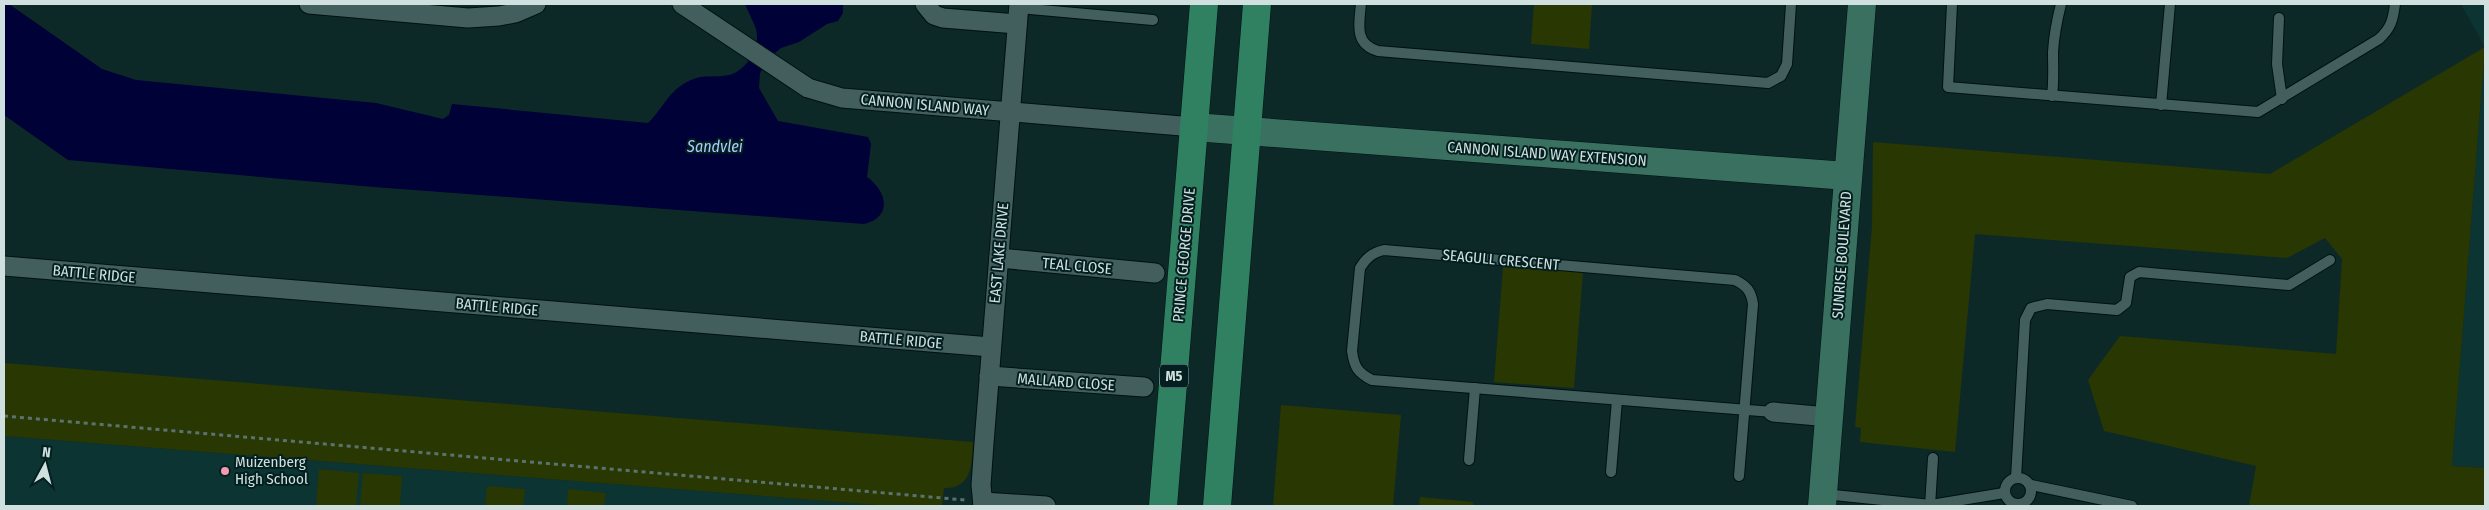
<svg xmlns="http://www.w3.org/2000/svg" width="2489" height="510" viewBox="0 0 2489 510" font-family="'Fira Sans Condensed',sans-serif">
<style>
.built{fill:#0b3433}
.green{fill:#293702}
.water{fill:#000137}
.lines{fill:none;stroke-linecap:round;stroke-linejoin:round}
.lane-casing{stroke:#011;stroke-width:12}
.street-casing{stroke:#011;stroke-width:21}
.secondary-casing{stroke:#011;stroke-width:29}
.primary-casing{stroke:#011;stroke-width:29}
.path{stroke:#5a7271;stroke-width:3;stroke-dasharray:4 4;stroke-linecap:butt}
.lane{stroke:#425f5e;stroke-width:10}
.street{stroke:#425f5e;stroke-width:19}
.secondary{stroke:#397060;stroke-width:28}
.primary{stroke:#2f8162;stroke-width:28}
.poi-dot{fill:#f29ab0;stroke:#031f1f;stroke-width:2}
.labels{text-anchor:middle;stroke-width:4;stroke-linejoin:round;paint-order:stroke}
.shield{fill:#031f1f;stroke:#92a6a5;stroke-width:1}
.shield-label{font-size:14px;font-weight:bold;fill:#cfe0df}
.street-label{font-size:15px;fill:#cfe0df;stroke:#031f1f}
.poi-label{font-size:15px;fill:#cfe0df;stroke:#031f1f;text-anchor:start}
.water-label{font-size:16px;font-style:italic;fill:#abcafe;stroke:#031f1f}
</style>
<rect width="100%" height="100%" fill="#0c2928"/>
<!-- built -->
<g class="built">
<path d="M 2461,4 L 2485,4 L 2485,468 L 2452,466 L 2485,47 Z"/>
<path d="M 4,436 L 889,506 L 4,506 Z"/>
</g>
<!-- green -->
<g class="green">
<path d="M 1534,4 L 1592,4 L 1589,49 L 1531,44 Z"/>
<path d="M 2485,47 L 2452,466 L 2485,468 L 2485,506 L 2249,506 L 2256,466 L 2104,431 L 2088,380 L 2120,336 L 2336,354 L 2342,259 L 2325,238 L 2287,258 L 1975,234 L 1955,452 L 1860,442 L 1861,428 L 1855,427 L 1872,226 L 1873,142 L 2270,174 Z"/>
<path d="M 1503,267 L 1583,272 L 1574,388 L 1494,382 Z"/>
<path d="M 4,363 L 973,442 C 972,464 972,489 944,488 L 942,506 L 889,506 L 4,436 Z"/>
<path d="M 1281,405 L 1401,415 L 1393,506 L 1273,506 Z"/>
<path d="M 319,469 L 359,473 L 356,506 L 316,506 Z"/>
<path d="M 363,473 L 402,476 L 400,506 L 360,506 Z"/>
<path d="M 487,486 L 525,489 L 523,506 L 485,506 Z"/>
<path d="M 568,489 L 606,493 L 604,506 L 567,506 Z"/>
<path d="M 1420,497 L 1473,502 L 1473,506 L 1419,506 Z"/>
</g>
<!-- water -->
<path class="water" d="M 4,4 L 9,4 L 102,69 L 136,80 L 376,103 L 443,119 L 449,115 L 452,104 L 648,123 C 664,108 668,90 691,80 C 704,74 716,78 729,75 C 747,71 761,46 756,29 C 753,20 748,12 745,4 L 843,4 L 843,13 L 838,21 L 827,24 L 799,42 L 781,48 L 770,57 L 760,73 L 759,88 L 778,121 L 868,137 L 871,144 L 867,177 C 887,191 893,217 864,224 L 374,187 L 68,160 L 4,115 Z"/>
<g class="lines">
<!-- lane casing -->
<g class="lane-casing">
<g id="lane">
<path d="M 1361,4 C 1359,24 1354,44 1378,51 L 1768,83 L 1781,76 L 1787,64 L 1791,4"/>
<path d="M 1952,4 L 1948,87 L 2258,112 L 2379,39 C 2391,28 2393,20 2395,4"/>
<path d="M 1019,8 L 1153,20"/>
<path d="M 2279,18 L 2277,64 L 2282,99"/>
<path d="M 2052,96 C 2054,81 2053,67 2053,52 C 2054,35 2057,20 2061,4"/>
<path d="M 2161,105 L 2170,4"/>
<path d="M 1469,460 L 1475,388"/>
<path d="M 1611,472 L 1617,400"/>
<path d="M 1739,476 L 1753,304 C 1751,291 1747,286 1735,280 L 1384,250 C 1372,253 1366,258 1360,268 L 1352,351 C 1354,367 1358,373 1372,380 C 1505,390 1639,401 1773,412"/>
<circle cx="2018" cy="491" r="13"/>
<path d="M 2016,478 L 2025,320 L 2031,308 L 2047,304 L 2117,310 L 2126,303 L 2130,277 L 2139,272 L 2289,285 L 2330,260"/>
<path d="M 2031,485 L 2132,506"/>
<path d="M 1824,494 L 1931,505 L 2004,493"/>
<path d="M 1930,506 L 1933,458"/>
</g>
</g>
<!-- street casing -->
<g class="street-casing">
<g id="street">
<path d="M 309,4 L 468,18 L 499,16 L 515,13 L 536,4"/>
<path d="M 682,4 L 808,88 L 842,98 L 1194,127"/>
<path d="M 925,4 L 934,15 L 943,18 L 1017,24"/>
<path d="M 999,258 L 1155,273"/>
<path d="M 4,266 L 991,347"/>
<path d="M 989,376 L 1144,387"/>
<path d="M 1773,412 L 1829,417"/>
<path d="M 983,502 L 1046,506"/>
<path d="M 983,506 L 981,485 L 984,443 L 1019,4"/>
</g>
</g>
<!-- secondary casing -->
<g class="secondary-casing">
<g id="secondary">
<path d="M 1194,127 L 1847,176"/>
<path d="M 1822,506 L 1862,4"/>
</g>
</g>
<!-- primary casing -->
<g class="primary-casing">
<g id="primary">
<path d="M 1163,506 L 1204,4"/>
<path d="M 1217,506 L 1257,4"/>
</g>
</g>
<!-- path -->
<path class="path" d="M 4,416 L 965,500"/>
<!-- lane -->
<use href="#lane" class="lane"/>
<!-- street -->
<use href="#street" class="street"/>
<!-- secondary -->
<use href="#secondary" class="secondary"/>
<!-- primary -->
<use href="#primary" class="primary"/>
</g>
<!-- markers -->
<circle class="poi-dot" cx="225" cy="471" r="5"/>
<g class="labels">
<!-- shield labels -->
<rect class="shield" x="1160" y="364.5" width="28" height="23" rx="4"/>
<g class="shield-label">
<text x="1174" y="381">M5</text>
</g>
<!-- street labels -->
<g class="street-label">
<text transform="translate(925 105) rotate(5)" y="5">CANNON ISLAND WAY</text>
<text transform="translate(1547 154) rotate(4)" y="5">CANNON ISLAND WAY EXTENSION</text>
<text transform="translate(999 253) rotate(-85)" y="5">EAST LAKE DRIVE</text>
<text transform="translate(1184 255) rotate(-85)" y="5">PRINCE GEORGE DRIVE</text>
<text transform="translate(1842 255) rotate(-86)" y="5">SUNRISE BOULEVARD</text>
<text transform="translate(1501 260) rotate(5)" y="5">SEAGULL CRESCENT</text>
<text transform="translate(1077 266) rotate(5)" y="5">TEAL CLOSE</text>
<text transform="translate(94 274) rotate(5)" y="5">BATTLE RIDGE</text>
<text transform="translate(497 307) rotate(5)" y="5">BATTLE RIDGE</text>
<text transform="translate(901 340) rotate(5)" y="5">BATTLE RIDGE</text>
<text transform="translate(1066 382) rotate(4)" y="5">MALLARD CLOSE</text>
</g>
<!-- poi labels -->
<g class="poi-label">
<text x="235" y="467">Muizenberg<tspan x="235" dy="17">High School</tspan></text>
</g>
<!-- water labels -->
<g class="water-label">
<text x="715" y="152">Sandvlei</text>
</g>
</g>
<!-- border -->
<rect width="2489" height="510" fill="none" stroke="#cfe0df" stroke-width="10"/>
<!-- north arrow -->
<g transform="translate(45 465) rotate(7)" stroke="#031f1f" stroke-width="4" paint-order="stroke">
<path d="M0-4L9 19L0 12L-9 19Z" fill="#cfe0df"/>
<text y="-8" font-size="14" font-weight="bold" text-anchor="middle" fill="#cfe0df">N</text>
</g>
</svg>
